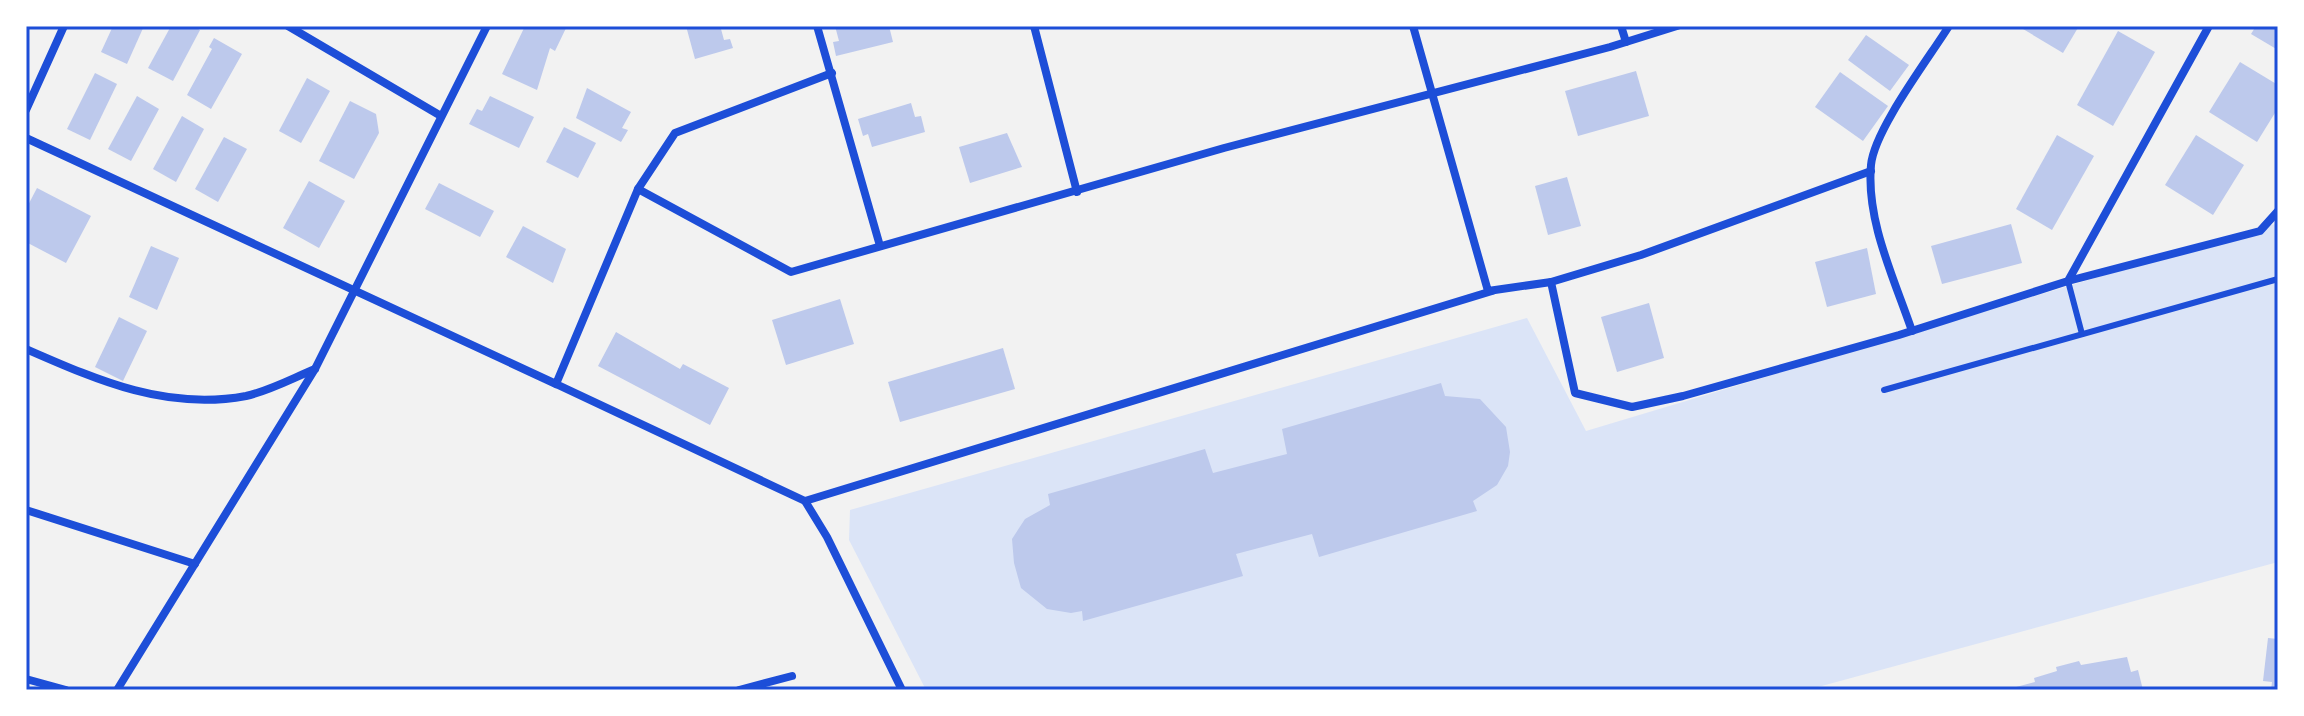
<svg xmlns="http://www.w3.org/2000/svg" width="2304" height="716" viewBox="0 0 2304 716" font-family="'Fira Sans Condensed',sans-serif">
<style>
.green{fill:#dbe4f7}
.building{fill:#bdc9ec}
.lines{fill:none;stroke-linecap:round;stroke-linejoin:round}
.service{stroke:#1d4ed8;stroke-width:6}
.minor{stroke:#1d4ed8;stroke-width:8}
.neatline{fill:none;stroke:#1d4ed8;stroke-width:3}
</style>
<rect width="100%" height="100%" fill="#f2f2f2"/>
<!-- green -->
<path class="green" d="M 2278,223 L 2278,562 L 1807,690 L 926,690 L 849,540 L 850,510 L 1527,318 L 1586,431 Z"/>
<!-- building -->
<g class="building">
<path d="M 113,26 L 144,26 L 127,64 L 101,52 Z"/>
<path d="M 171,26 L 193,26 L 200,30 L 173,81 L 148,68 Z"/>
<path d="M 525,26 L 567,26 L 555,51 L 550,48 L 537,90 L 502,74 Z"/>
<path d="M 686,26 L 729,26 L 721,29 L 724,40 L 730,39 L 733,48 L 695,59 Z"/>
<path d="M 835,26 L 889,26 L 893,42 L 836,56 L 833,42 L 839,41 Z"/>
<path d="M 2018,26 L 2079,26 L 2063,53 Z"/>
<path d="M 2256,26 L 2278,26 L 2278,50 L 2251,34 Z"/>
<path d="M 2118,31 L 2155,52 L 2113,126 L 2077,105 Z"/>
<path d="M 1866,35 L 1909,65 L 1890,91 L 1848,60 Z"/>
<path d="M 214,38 L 242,54 L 211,109 L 187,95 L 212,49 L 209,47 Z"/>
<path d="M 2240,62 L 2278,85 L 2278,108 L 2257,142 L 2209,112 Z"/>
<path d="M 1636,71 L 1649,116 L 1578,136 L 1565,91 Z"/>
<path d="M 1840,72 L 1888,106 L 1863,141 L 1815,107 Z"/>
<path d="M 95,73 L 117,84 L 90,140 L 67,129 Z"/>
<path d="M 307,78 L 330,91 L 301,143 L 279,131 Z"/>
<path d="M 587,88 L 631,112 L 622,128 L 628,130 L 621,142 L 576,118 Z"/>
<path d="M 137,96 L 159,109 L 131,161 L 108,149 Z"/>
<path d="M 490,96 L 534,117 L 519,148 L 469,124 L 477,109 L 482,111 Z"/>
<path d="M 350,101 L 376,114 L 379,133 L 354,179 L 319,161 Z"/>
<path d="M 911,103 L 915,117 L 921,116 L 925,132 L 872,147 L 868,134 L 863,136 L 858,119 Z"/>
<path d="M 182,116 L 204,129 L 176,182 L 153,169 Z"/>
<path d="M 564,127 L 596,143 L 578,178 L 546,162 Z"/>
<path d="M 1007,133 L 1022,167 L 970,183 L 959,147 Z"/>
<path d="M 2057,135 L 2094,156 L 2052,230 L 2016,209 Z"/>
<path d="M 2196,135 L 2244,165 L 2213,215 L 2165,185 Z"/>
<path d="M 224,137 L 247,149 L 218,202 L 195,189 Z"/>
<path d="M 1567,177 L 1581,226 L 1548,235 L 1535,186 Z"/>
<path d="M 309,181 L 345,201 L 319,248 L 283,228 Z"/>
<path d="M 439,183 L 494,211 L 480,237 L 425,209 Z"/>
<path d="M 37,188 L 91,216 L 66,263 L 26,242 L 26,209 Z"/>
<path d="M 2011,224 L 2022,263 L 1942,284 L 1931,246 Z"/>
<path d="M 523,226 L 566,249 L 553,283 L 506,257 Z"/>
<path d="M 151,246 L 179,258 L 157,310 L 129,297 Z"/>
<path d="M 1867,248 L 1876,294 L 1827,307 L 1815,262 Z"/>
<path d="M 840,299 L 854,344 L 786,365 L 772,320 Z"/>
<path d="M 1649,303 L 1664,358 L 1617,372 L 1601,317 Z"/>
<path d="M 119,317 L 147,331 L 123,381 L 95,367 Z"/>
<path d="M 616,332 L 680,369 L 683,364 L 729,388 L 710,425 L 598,366 Z"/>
<path d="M 1003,348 L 1015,389 L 900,422 L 888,382 Z"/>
<path d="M 1441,383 L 1445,396 L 1480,399 L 1506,427 L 1510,452 L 1508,466 L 1497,485 L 1473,501 L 1477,511 L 1319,557 L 1312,534 L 1236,554 L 1243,576 L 1083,621 L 1082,611 L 1071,613 L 1047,609 L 1021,588 L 1014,563 L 1012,539 L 1025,519 L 1050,505 L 1048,494 L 1205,449 L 1213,473 L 1287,454 L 1282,429 Z"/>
<path d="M 2268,638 L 2278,639 L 2278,690 L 2271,690 L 2272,682 L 2263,681 Z"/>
<path d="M 2127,657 L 2131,672 L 2138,670 L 2143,690 L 2017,690 L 2016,687 L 2035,682 L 2034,678 L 2057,671 L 2056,667 L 2079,661 L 2081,665 Z"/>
</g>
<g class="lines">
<!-- service -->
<g class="service">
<path d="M 2068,281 L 2082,334"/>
<path d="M 1884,390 L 2278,279"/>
</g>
<!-- minor -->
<g class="minor">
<path d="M 288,26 L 441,116"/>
<path d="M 817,26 L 880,246"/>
<path d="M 1034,26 L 1077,192"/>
<path d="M 1413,26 L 1488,291 L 1551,282"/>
<path d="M 1621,26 L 1626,42"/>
<path d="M 26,110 L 64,26"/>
<path d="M 26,138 L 556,384 L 638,189 L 675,133 L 832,73"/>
<path d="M 1871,171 L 1641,255 L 1551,282 L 1575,393 L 1632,407 L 1683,396 L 1899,335 L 2068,281 L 2209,26"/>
<path d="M 638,189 L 791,272 L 1224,148 L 1610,47 L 1677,26"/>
<path d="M 2068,281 L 2260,231 L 2278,211"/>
<path d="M 1912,331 C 1894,278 1866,221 1871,165 C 1874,130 1929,58 1949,26"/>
<path d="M 26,349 C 97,380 166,411 246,396 C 269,391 293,378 315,369"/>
<path d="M 556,384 L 805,501 L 827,537 L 902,690"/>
<path d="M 805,501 L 1492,291"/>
<path d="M 26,510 L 195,564"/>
<path d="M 26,679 L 66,690"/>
<path d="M 117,690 L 315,369 L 487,26"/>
<path d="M 739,690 L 792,676"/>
</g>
</g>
<!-- border -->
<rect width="2304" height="716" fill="none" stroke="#ffffff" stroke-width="56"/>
<rect x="28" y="28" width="2248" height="660" class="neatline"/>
</svg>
